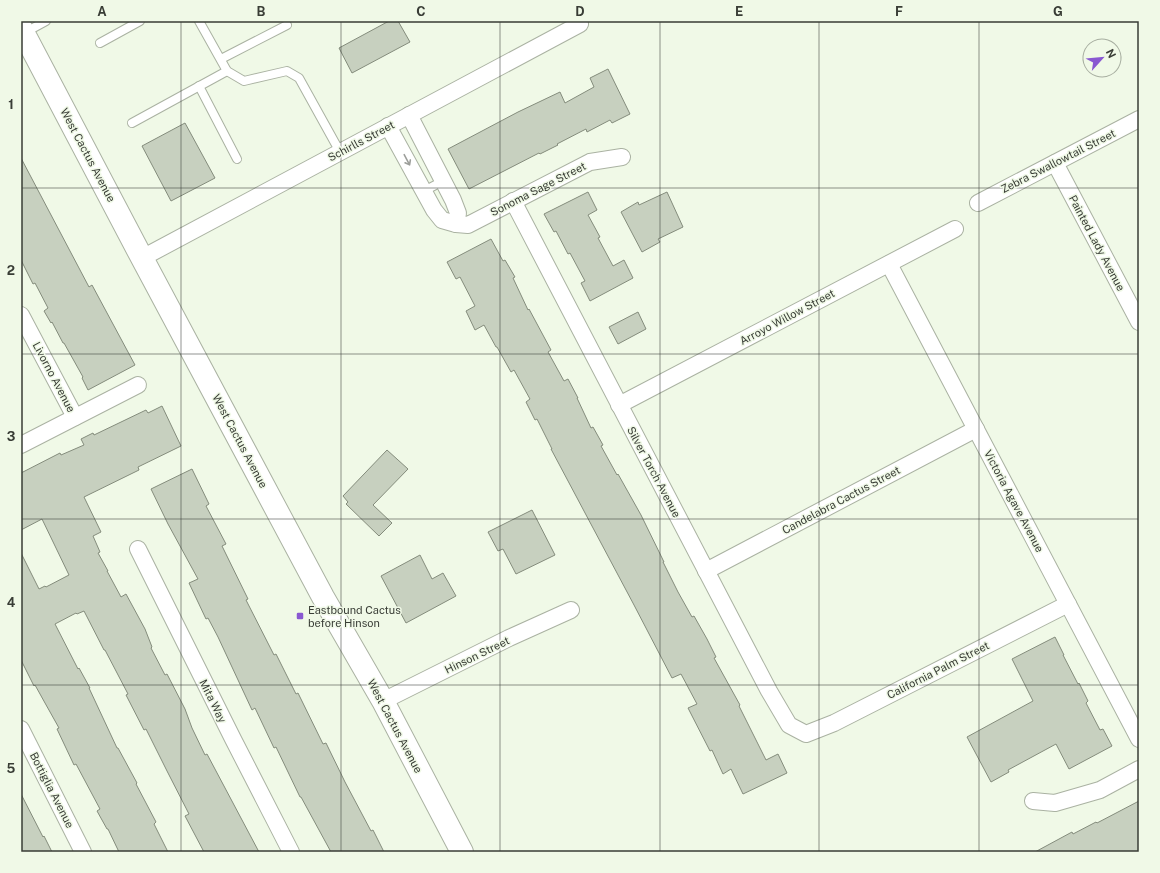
<svg xmlns="http://www.w3.org/2000/svg" width="1160" height="873" viewBox="0 0 1160 873" font-family="'Public Sans',sans-serif">
<style>
.building{fill:#c7d0bf;stroke:#848c7c}
.lines{fill:none;stroke-linecap:round;stroke-linejoin:round}
.lane-casing{stroke:#aab2a2;stroke-width:10}
.street-casing{stroke:#aab2a2;stroke-width:18}
.primary-casing{stroke:#aab2a2;stroke-width:24}
.lane{stroke:#fff;stroke-width:8}
.street{stroke:#fff;stroke-width:16}
.primary{stroke:#fff;stroke-width:22}
.oneway{stroke:#9c9e9a}
.grid{fill:none;stroke:#393d36;stroke-width:1;stroke-opacity:0.55}
.poi-dot{fill:#8958d1;stroke:#f0f9e7;stroke-width:1.5}
.labels{text-anchor:middle;stroke-width:3;stroke-linejoin:round;paint-order:stroke}
.street-label{font-size:11px;fill:#393d36;stroke:#f0f9e7}
.poi-label{font-size:11px;fill:#393d36;stroke:#f0f9e7;text-anchor:start}
.neatline{fill:none;stroke:#393d36;stroke-width:1.5}
.grid-label{font-size:13px;text-anchor:middle;font-weight:bold;fill:#393d36}
</style>
<rect width="100%" height="100%" fill="#f0f9e7"/>
<!-- building -->
<g class="building">
<path d="M 389,21 L 398,21 L 410,42 L 352,73 L 339,48 Z"/>
<path d="M 608,69 L 630,114 L 612,123 L 610,120 L 587,132 L 586,129 L 557,144 L 558,145 L 540,154 L 539,153 L 469,189 L 448,149 L 518,112 L 560,92 L 565,103 L 594,87 L 590,78 Z"/>
<path d="M 185,123 L 215,178 L 171,201 L 142,146 Z"/>
<path d="M 21,158 L 89,287 L 92,285 L 135,365 L 88,390 L 82,378 L 83,377 L 64,343 L 63,343 L 52,322 L 51,323 L 44,311 L 48,308 L 35,283 L 33,284 L 21,260 Z"/>
<path d="M 588,192 L 597,210 L 588,215 L 600,237 L 598,238 L 613,266 L 624,260 L 633,278 L 590,301 L 581,283 L 585,281 L 570,253 L 568,254 L 556,231 L 554,232 L 544,214 Z"/>
<path d="M 667,192 L 683,227 L 658,239 L 660,242 L 642,252 L 621,212 L 638,202 L 639,205 Z"/>
<path d="M 491,239 L 503,261 L 505,260 L 515,277 L 513,278 L 528,310 L 529,309 L 551,350 L 548,352 L 564,381 L 568,379 L 578,398 L 577,398 L 591,428 L 593,427 L 603,445 L 601,446 L 617,475 L 618,474 L 641,515 L 664,562 L 663,562 L 678,592 L 692,617 L 694,616 L 707,639 L 716,657 L 714,658 L 740,705 L 739,706 L 766,760 L 778,754 L 787,773 L 743,794 L 731,769 L 723,774 L 712,750 L 710,751 L 688,708 L 697,704 L 681,674 L 672,678 L 634,605 L 551,449 L 552,449 L 537,419 L 535,420 L 526,402 L 530,399 L 514,370 L 511,372 L 497,347 L 496,347 L 484,325 L 475,330 L 466,311 L 475,306 L 460,277 L 456,279 L 447,262 Z"/>
<path d="M 638,312 L 646,329 L 618,344 L 609,327 Z"/>
<path d="M 162,406 L 181,446 L 138,467 L 139,470 L 84,497 L 101,532 L 93,536 L 100,552 L 98,553 L 108,571 L 107,571 L 121,597 L 126,594 L 145,629 L 152,647 L 151,648 L 165,675 L 167,674 L 185,709 L 192,728 L 205,755 L 207,754 L 259,852 L 204,852 L 185,816 L 189,814 L 167,771 L 146,729 L 144,730 L 126,695 L 128,694 L 105,650 L 104,650 L 84,611 L 77,614 L 76,613 L 55,624 L 78,669 L 79,668 L 90,688 L 89,688 L 117,748 L 118,748 L 137,783 L 136,784 L 156,822 L 154,824 L 168,852 L 119,852 L 108,829 L 107,829 L 97,811 L 100,809 L 76,764 L 74,765 L 57,729 L 59,728 L 45,703 L 35,685 L 34,686 L 21,660 L 21,553 L 39,589 L 45,586 L 46,587 L 69,575 L 42,519 L 21,530 L 21,473 L 60,453 L 61,455 L 84,445 L 81,439 L 93,433 L 94,435 L 146,410 L 148,413 Z"/>
<path d="M 387,450 L 408,469 L 373,505 L 392,523 L 379,536 L 346,504 L 348,502 L 343,496 Z"/>
<path d="M 192,469 L 209,504 L 206,506 L 226,544 L 222,546 L 248,599 L 246,600 L 274,655 L 276,654 L 296,694 L 298,693 L 323,744 L 326,743 L 345,782 L 371,831 L 373,830 L 384,852 L 331,852 L 301,797 L 300,797 L 276,747 L 274,748 L 255,708 L 252,710 L 218,637 L 208,618 L 206,619 L 189,583 L 198,579 L 168,524 L 151,489 Z"/>
<path d="M 532,510 L 555,555 L 516,574 L 503,549 L 498,551 L 488,532 Z"/>
<path d="M 420,555 L 432,579 L 443,573 L 456,596 L 406,623 L 381,576 Z"/>
<path d="M 1055,637 L 1064,655 L 1063,655 L 1078,684 L 1079,683 L 1088,701 L 1086,703 L 1100,730 L 1103,729 L 1112,746 L 1069,769 L 1056,744 L 1008,770 L 1009,772 L 991,782 L 967,737 L 1033,701 L 1012,659 Z"/>
<path d="M 21,794 L 43,837 L 44,836 L 52,852 L 21,852 Z"/>
<path d="M 1139,801 L 1139,852 L 1035,852 L 1072,832 L 1073,834 L 1096,822 L 1097,823 Z"/>
</g>
<g class="lines">
<!-- lane casing -->
<g class="lane-casing">
<g id="lane">
<path d="M 199,21 L 227,71 L 244,81 L 287,71 L 299,78 L 340,152"/>
<path d="M 24,33 L 46,21"/>
<path d="M 100,43 L 140,21"/>
<path d="M 221,59 L 287,25"/>
<path d="M 199,86 L 237,159"/>
<path d="M 132,123 L 227,71"/>
<path d="M 424,191 L 443,181"/>
</g>
</g>
<!-- street casing -->
<g class="street-casing">
<g id="street">
<path d="M 409,115 L 453,200 L 458,213 L 456,224"/>
<path d="M 388,126 L 434,210 L 442,220 L 456,224 L 468,225 L 590,162 L 622,157"/>
<path d="M 1055,163 L 1139,322"/>
<path d="M 513,201 L 769,691 L 789,725 L 806,734 L 834,723 L 1068,604"/>
<path d="M 978,203 L 1139,119"/>
<path d="M 142,258 L 580,24 L 578,21"/>
<path d="M 889,264 L 1139,739"/>
<path d="M 21,315 L 75,417"/>
<path d="M 619,405 L 955,229"/>
<path d="M 21,445 L 138,385"/>
<path d="M 138,549 L 233,739 L 291,852"/>
<path d="M 706,571 L 976,429"/>
<path d="M 383,701 L 509,638 L 571,610"/>
<path d="M 21,729 L 83,852"/>
<path d="M 1033,801 L 1055,803 L 1100,790 L 1139,769"/>
</g>
</g>
<!-- primary casing -->
<g class="primary-casing">
<path id="primary" d="M 21,28 L 142,258 L 323,597 L 383,701 L 462,852"/>
</g>
<!-- lane -->
<use href="#lane" class="lane"/>
<!-- street -->
<use href="#street" class="street"/>
<!-- primary -->
<use href="#primary" class="primary"/>
</g>
<!-- one-way arrows -->
<defs><path id="oneway-shaft" d="M-6 0H5M1.5-3L5.5 0L1.5 3" fill="none" stroke-width="1.6" stroke-linecap="round" stroke-linejoin="round"/></defs>
<use class="oneway" href="#oneway-shaft" transform="translate(407 160) rotate(62)"/>
<!-- grid -->
<path class="grid" d="M 181,21 L 181,852M 341,21 L 341,852M 500,21 L 500,852M 660,21 L 660,852M 819,21 L 819,852M 979,21 L 979,852M 21,188 L 1139,188M 21,354 L 1139,354M 21,519 L 1139,519M 21,685 L 1139,685"/>
<!-- markers -->
<rect class="poi-dot" x="296" y="612" width="8" height="8" rx="2"/>
<g class="labels">
<!-- street labels -->
<g class="street-label">
<text transform="translate(361 141) rotate(-28)" y="4">Schirlls Street</text>
<text transform="translate(88 155) rotate(62)" y="4">West Cactus Avenue</text>
<text transform="translate(1058 161) rotate(-27)" y="4">Zebra Swallowtail Street</text>
<text transform="translate(538 189) rotate(-27)" y="4">Sonoma Sage Street</text>
<text transform="translate(1097 243) rotate(62)" y="4">Painted Lady Avenue</text>
<text transform="translate(787 317) rotate(-28)" y="4">Arroyo Willow Street</text>
<text transform="translate(54 377) rotate(62)" y="4">Livorno Avenue</text>
<text transform="translate(240 441) rotate(62)" y="4">West Cactus Avenue</text>
<text transform="translate(654 472) rotate(62)" y="4">Silver Torch Avenue</text>
<text transform="translate(841 500) rotate(-28)" y="4">Candelabra Cactus Street</text>
<text transform="translate(1014 501) rotate(62)" y="4">Victoria Agave Avenue</text>
<text transform="translate(477 655) rotate(-26)" y="4">Hinson Street</text>
<text transform="translate(938 670) rotate(-27)" y="4">California Palm Street</text>
<text transform="translate(213 701) rotate(64)" y="4">Mita Way</text>
<text transform="translate(395 726) rotate(62)" y="4">West Cactus Avenue</text>
<text transform="translate(52 790) rotate(63)" y="4">Bottiglia Avenue</text>
</g>
<!-- poi labels -->
<g class="poi-label">
<text x="308" y="614">Eastbound Cactus<tspan x="308" dy="13">before Hinson</tspan></text>
</g>
</g>
<!-- border -->
<rect width="1160" height="873" fill="none" stroke="#f0f9e7" stroke-width="44"/>
<!-- north arrow -->
<g transform="translate(1102 58) rotate(63)"><circle r="19" fill="#f0f9e7" stroke="#a7aea0"/>
<path d="M0-3L7 15L0 10L-7 15Z" fill="#8958d1"/>
<text y="-6" font-size="11" font-weight="bold" text-anchor="middle" fill="#393d36">N</text>
</g>
<rect x="22" y="22" width="1116" height="829" class="neatline"/>
<g class="grid-label">
<text x="102" y="16">A</text>
<text x="261" y="16">B</text>
<text x="421" y="16">C</text>
<text x="580" y="16">D</text>
<text x="739" y="16">E</text>
<text x="899" y="16">F</text>
<text x="1058" y="16">G</text>
<text x="11" y="109">1</text>
<text x="11" y="275">2</text>
<text x="11" y="441">3</text>
<text x="11" y="607">4</text>
<text x="11" y="773">5</text>
</g>
</svg>
